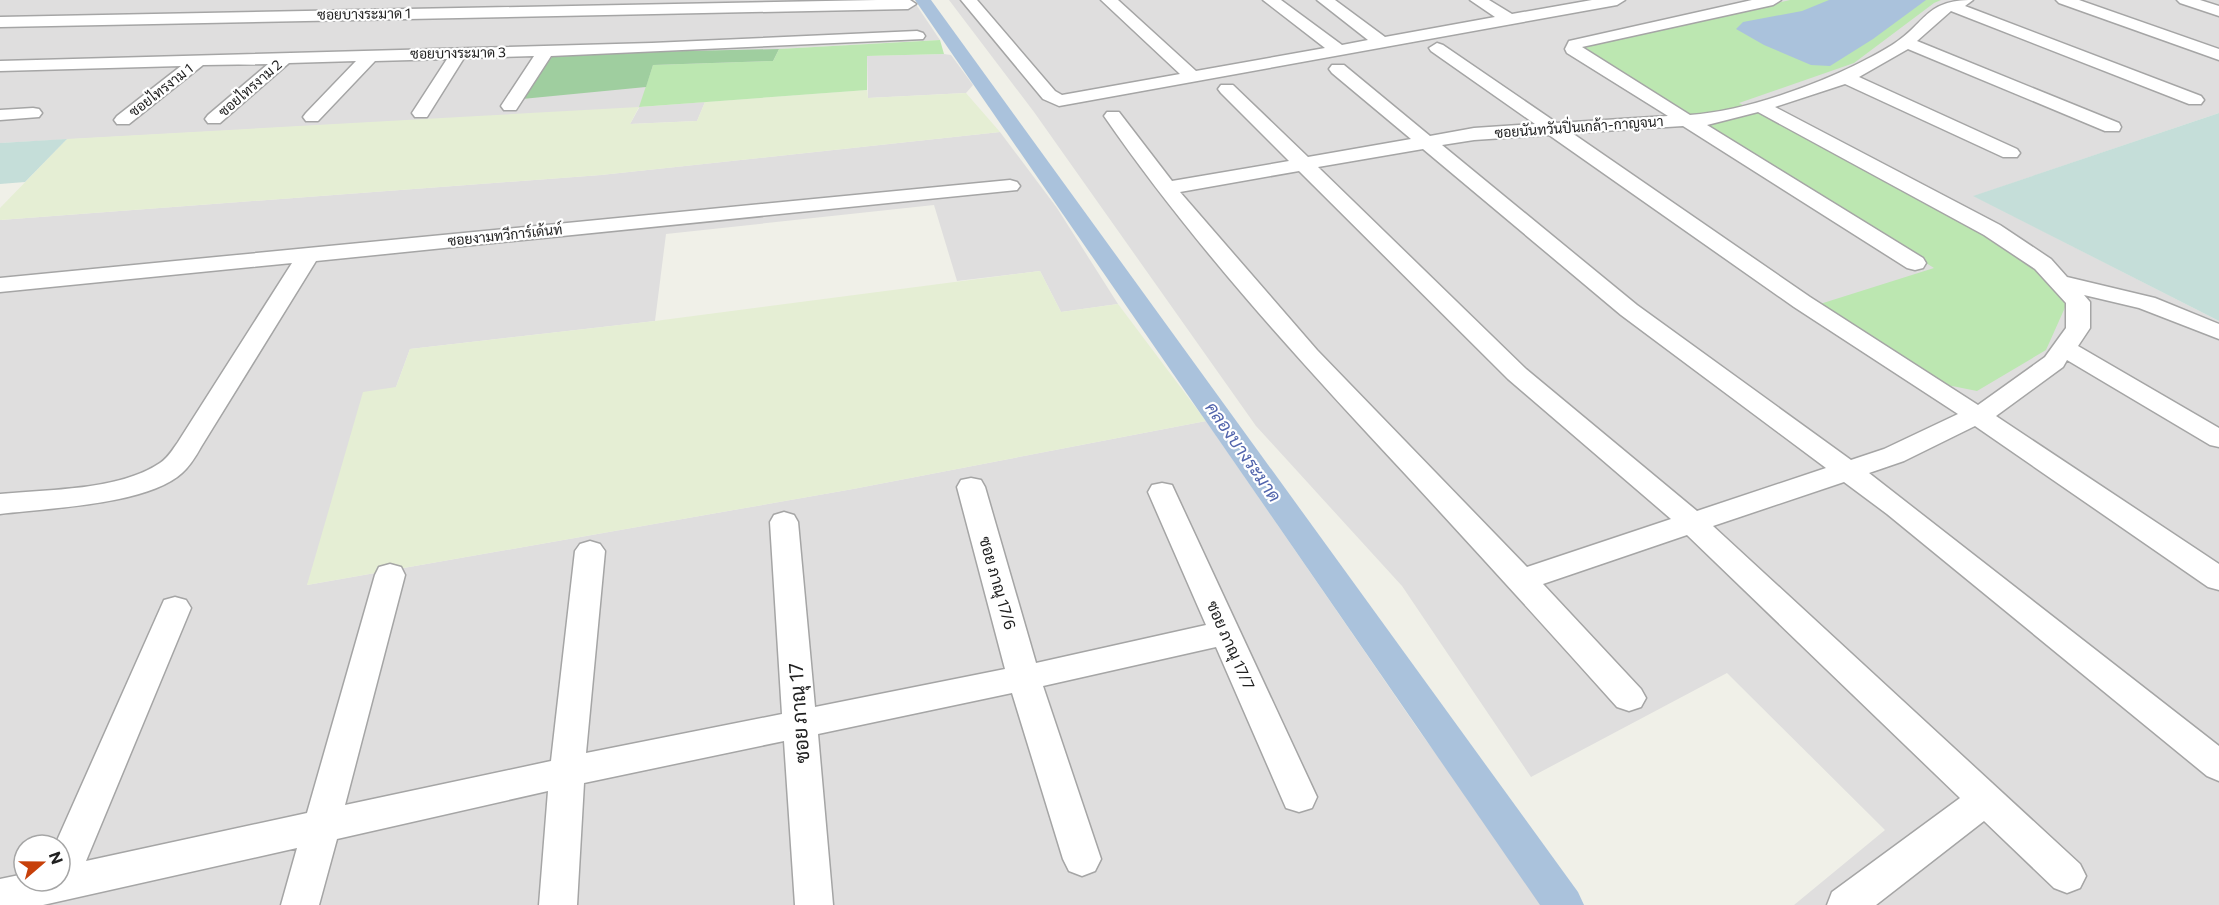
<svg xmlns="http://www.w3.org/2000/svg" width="2219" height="905" viewBox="0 0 2219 905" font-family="Commissioner,Sarabun,sans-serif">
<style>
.residential{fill:#dfdede;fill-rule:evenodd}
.farmland{fill:#e5eed4}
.grass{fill:#bce7b1}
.forest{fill:#9fce9f}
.wetland{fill:#c5ded9}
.water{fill:#aac2dc}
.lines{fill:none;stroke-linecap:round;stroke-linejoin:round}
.canal{fill:#aac2dc;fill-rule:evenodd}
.street-casing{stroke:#a5a5a5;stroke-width:3}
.street{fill:#fff;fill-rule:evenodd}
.labels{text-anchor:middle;stroke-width:4.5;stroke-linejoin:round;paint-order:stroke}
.far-street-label{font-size:14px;fill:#212121;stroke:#fff}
.street-label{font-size:16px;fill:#212121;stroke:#fff}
.water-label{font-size:18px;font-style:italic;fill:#5164ac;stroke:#fff}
.near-street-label{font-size:20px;fill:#212121;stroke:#fff}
</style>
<rect width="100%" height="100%" fill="#f0f0e8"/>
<!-- residential -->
<g class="residential">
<path d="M 0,0 L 913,0 L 940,40 L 779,49 L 773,61 L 653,65 L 640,107 L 705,102 L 697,121 L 630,124 L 639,108 L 0,143 Z"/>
<path d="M 949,0 L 2219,0 L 2219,113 L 1974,196 L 2219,321 L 2219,905 L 1794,905 L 1885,830 L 1727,673 L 1531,777 L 1402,586 L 1256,426 L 1034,112 Z"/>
<path d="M 944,54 L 951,55 L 973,85 L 966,93 L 868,98 L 867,56 Z"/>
<path d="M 1000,132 L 1057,208 L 1118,304 L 1061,312 L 1040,271 L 957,281 L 934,205 L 666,234 L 655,321 L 410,349 L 396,387 L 307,585 L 853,489 L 1206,421 L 1420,732 L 1547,905 L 0,905 L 0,220 L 601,175 ZM 24,845 L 60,845 L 60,881 L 24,881 Z"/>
</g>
<!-- farmland -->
<g class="farmland">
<path d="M 867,90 L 868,98 L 966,93 L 1000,132 L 601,175 L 0,220 L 0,208 L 67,139 L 639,107 L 630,124 L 697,121 L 705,102 Z"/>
<path d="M 1040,271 L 1061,312 L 1118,304 L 1206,421 L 853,489 L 307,585 L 363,392 L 396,387 L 410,349 L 655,321 Z"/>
</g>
<!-- grass -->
<g class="grass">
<path d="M 1790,0 L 1941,0 L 1934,3 L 1854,63 L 1739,103 L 1926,201 L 2036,265 L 2067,303 L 2046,350 L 1977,391 L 1942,384 L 1820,304 L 1934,268 L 1582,48 L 1589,45 Z"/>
<path d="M 940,40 L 944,54 L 867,56 L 867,90 L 639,107 L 653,65 L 773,61 L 779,49 Z"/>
</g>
<!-- forest -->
<path class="forest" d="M 779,49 L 773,61 L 653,65 L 646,87 L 522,99 L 554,54 Z"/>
<!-- wetland -->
<g class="wetland">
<path d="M 2219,113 L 2219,321 L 1973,196 Z"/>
<path d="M 67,139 L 25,182 L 0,184 L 0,143 Z"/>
</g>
<!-- water -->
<path class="water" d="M 1829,0 L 1926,0 L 1873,39 L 1830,66 L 1811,65 L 1764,45 L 1736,29 L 1743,22 L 1802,11 Z"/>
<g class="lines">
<!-- canal -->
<path class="canal" d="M 915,0 L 931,0 L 1578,892 L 1584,905 L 1540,905 Z"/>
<!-- street casing -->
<g class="street-casing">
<g id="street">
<path d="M 877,0 L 910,0 L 916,4 L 908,9 L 0,27 L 0,17 Z"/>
<path d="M 961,0 L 977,0 L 1055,91 L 1062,95 L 1180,74 L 1101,0 L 1118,0 L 1196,71 L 1325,48 L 1263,0 L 1281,0 L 1342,45 L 1368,40 L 1317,0 L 1335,0 L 1385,37 L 1495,17 L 1470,0 L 1489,0 L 1512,14 L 1592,0 L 1625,0 L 1617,5 L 1059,106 L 1043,99 Z"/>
<path d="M 1752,0 L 1781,0 L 1773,5 L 1582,47 L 1690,115 C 1752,111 1840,77 1892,45 C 1927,23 1924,0 1973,0 L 1965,6 L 2201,96 L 2204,100 L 2201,104 L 2189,104 L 1951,11 L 1917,41 L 2119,123 L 2121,127 L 2119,131 L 2105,131 L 1908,49 L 1859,77 L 2017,149 L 2020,153 L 2017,157 L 2003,157 L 1845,84 L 1775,107 L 2000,225 L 2051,259 L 2067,277 L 2155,298 L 2219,324 L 2219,339 L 2139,308 L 2084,295 L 2090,302 L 2090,328 L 2078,346 L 2219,428 L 2219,447 L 2210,445 L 2067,360 L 2063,367 L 1996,416 L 2219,564 L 2219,590 L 2208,587 L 1975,426 L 1904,461 L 1869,473 L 2219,746 L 2219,781 L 2207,776 L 1887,514 L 1844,482 L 1713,526 L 2080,864 L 2086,876 L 2080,888 L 2067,893 L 2054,888 L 1984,821 L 1876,905 L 1827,905 L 1832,892 L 1960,798 L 1687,535 L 1543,584 L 1641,689 L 1646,698 L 1641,707 L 1629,711 L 1617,707 C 1548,630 1478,553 1407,476 C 1300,361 1193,245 1104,116 L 1107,112 L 1119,112 L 1172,181 L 1289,161 L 1221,93 L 1218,89 L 1221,85 L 1233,85 L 1308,157 L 1411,139 L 1332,73 L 1329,69 L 1332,65 L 1344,65 L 1430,136 L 1474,128 L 1535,124 L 1431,51 L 1429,48 L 1437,43 L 1443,45 L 1557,123 L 1668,116 L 1567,53 L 1565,49 L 1569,41 ZM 1758,112 L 1984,235 L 2035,269 L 2066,303 L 2066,328 L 2045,357 L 1978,405 L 1810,297 L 1572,133 L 1683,126 L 1907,268 L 1915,270 L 1923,268 L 1926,263 L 1923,258 L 1707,125 ZM 1549,135 L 1794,307 L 1958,414 L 1884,449 L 1851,460 L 1637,305 L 1442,145 L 1474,140 ZM 1423,149 L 1621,315 L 1826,468 L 1697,511 L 1526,369 L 1318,167 ZM 1299,171 L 1508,379 L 1671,519 L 1527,567 L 1317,350 L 1180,192 Z"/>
<path d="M 2056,0 L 2079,0 L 2219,49 L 2219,60 L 2059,3 Z"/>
<path d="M 2177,0 L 2200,0 L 2219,6 L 2219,16 L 2180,3 Z"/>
<path d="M 917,31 L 923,33 L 925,36 L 923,39 L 551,56 L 516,110 L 504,110 L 501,106 L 534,56 L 464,58 L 427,117 L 415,117 L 412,113 L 447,59 L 375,61 L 318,121 L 306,121 L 303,117 L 306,113 L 356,61 L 289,63 L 220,123 L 208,123 L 205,119 L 208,115 L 268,64 L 203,65 L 129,124 L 117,124 L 114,120 L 117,116 L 181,66 L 0,71 L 0,61 L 652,43 Z"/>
<path d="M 33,108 L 39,109 L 42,113 L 39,117 L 0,120 L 0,110 Z"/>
<path d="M 1010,180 L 1017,182 L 1020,186 L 1017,190 L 316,261 L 201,447 C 196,456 190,466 182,473 C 147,505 47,508 0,514 L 0,494 C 49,489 118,491 160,463 C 168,458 173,449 178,442 L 292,263 L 0,292 L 0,278 Z"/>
<path d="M 971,478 L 981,480 L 985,487 L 1036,663 L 1206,625 L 1148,492 L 1152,485 L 1162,483 L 1172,485 L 1317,797 L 1312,808 L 1299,812 L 1286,808 L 1216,647 L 1043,686 L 1101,859 L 1095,871 L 1082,876 L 1069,871 L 1063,859 L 1012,693 L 818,734 L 833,905 L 795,905 L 784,741 L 584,783 L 577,905 L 539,905 L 548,791 L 337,839 L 319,905 L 281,905 L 297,848 L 43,905 L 0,905 L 0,879 L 24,874 L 24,881 L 60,881 L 60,845 L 55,845 L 164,600 L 175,597 L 186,600 L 191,608 L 86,861 L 307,813 L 375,575 L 379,567 L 390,564 L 401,567 L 405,575 L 345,805 L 551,761 L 575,551 L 580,544 L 590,541 L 600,544 L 605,551 L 586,753 L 782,714 L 770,522 L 774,515 L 784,512 L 794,515 L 798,522 L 815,707 L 1005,669 L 957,487 L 961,480 Z"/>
</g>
</g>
<!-- street -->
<use href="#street" class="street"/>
</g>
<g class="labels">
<!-- far-street labels -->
<g class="far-street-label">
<text transform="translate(364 14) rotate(-1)" y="5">ซอยบางระมาด 1</text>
<text transform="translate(458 53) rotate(-1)" y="5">ซอยบางระมาด 3</text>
<text transform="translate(250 88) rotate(-41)" y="5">ซอยไทรงาม 2</text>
<text transform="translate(161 90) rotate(-38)" y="5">ซอยไทรงาม 1</text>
<text transform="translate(1579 127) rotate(-4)" y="5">ซอยนันทวันปิ่นเกล้า-กาญจนา</text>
<text transform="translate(505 235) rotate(-6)" y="5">ซอยงามทวีการ์เด้นท์</text>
</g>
<!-- street labels -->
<g class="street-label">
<text transform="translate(998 583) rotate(74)" y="6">ซอย ภาณุ 17/6</text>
<text transform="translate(1231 645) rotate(66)" y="6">ซอย ภาณุ 17/7</text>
</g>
<!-- water labels -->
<g class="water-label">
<text transform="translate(1243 452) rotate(55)" y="6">คลองบางระมาด</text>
</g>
<!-- near-street labels -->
<g class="near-street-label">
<text transform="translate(799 713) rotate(-94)" y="7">ซอย ภาณุ 17</text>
</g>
</g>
<!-- north arrow -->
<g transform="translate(42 863) rotate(70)"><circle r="28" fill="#ffffff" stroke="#a6a6a6" stroke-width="1.5"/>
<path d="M0-4.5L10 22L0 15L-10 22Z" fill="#c7400a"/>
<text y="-9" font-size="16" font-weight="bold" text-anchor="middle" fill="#212121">N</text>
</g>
</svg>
